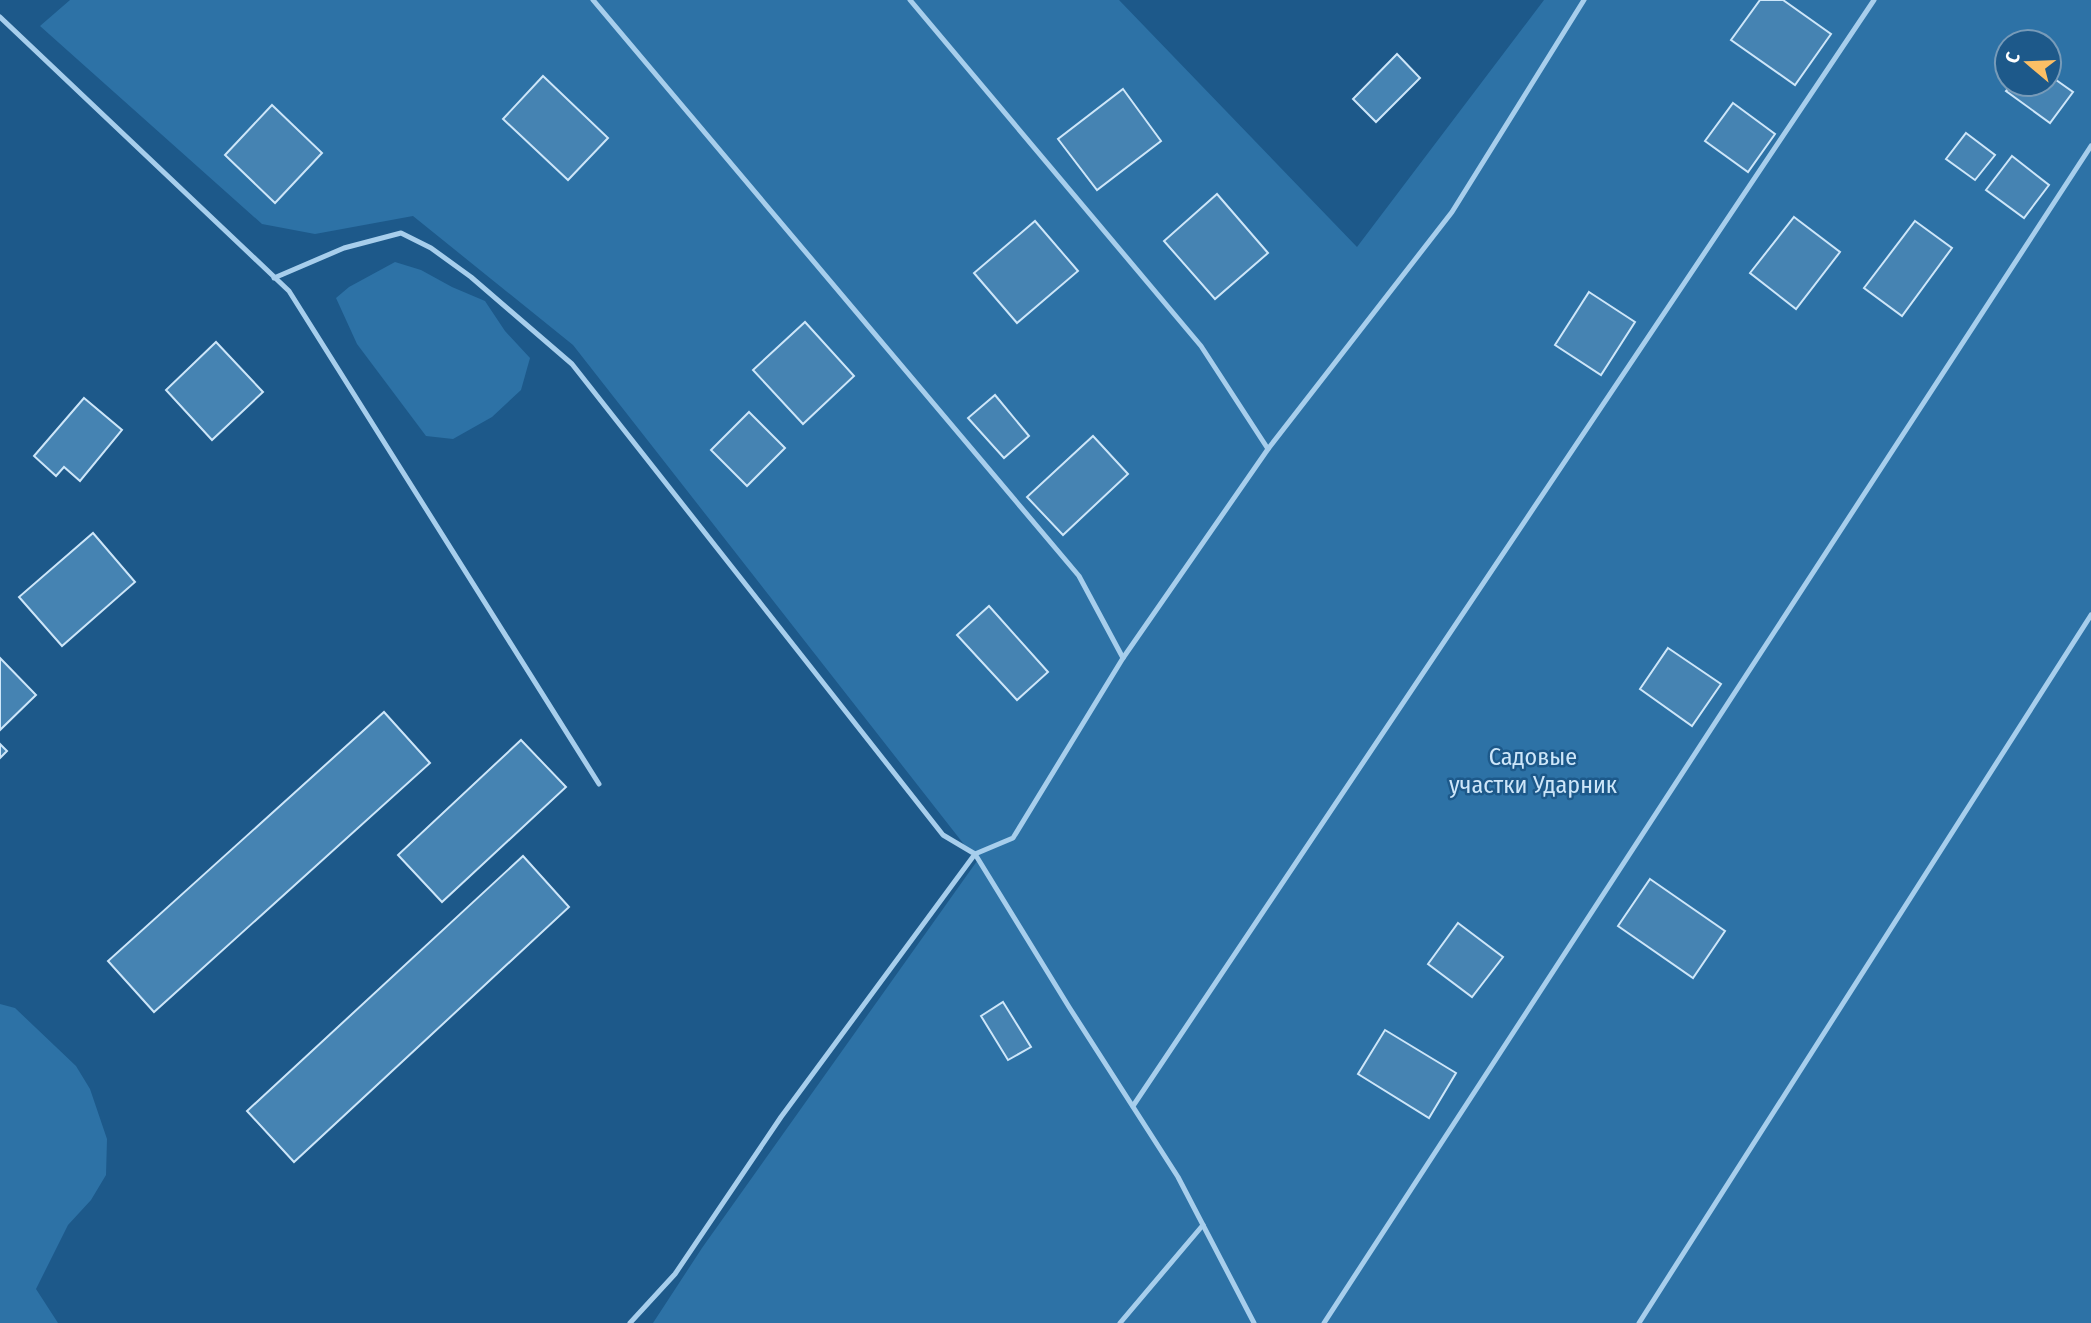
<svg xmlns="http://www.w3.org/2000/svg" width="2091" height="1323" viewBox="0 0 2091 1323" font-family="'Fira Sans Condensed',sans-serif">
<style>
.green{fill:#2d72a6;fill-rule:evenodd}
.building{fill:#4583b2;stroke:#cde6f9;stroke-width:2}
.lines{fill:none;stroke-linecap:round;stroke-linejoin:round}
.service{stroke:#a7ceec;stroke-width:5}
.labels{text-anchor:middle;stroke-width:5;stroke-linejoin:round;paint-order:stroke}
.park-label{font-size:24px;fill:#cde6f9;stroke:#1d598a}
</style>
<rect width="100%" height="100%" fill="#1d598a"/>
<!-- green -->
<g class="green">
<path d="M 70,0 L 1119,0 L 1357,247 L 1544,0 L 2091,0 L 2091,1323 L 653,1323 L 702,1248 L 977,861 L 573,345 L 413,216 L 315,234 L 262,224 L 40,26 ZM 2007,42 L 2049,42 L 2049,84 L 2007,84 Z"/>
<path d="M 395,262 L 421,270 L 452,287 L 485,301 L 505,331 L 530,358 L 521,390 L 492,417 L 453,439 L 426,436 L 357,344 L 336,298 L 349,287 Z"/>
<path d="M 0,1004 L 15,1008 L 76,1066 L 90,1089 L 107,1139 L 106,1175 L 91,1200 L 68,1225 L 36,1289 L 58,1323 L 0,1323 Z"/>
</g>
<!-- building -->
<g class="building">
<path d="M 1760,0 L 1783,0 L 1831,34 L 1795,85 L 1731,40 Z"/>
<path d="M 1397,54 L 1420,78 L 1376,122 L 1353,99 Z"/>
<path d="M 2049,75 L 2073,92 L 2050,123 L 2006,91 L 2012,84 L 2049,84 Z"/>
<path d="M 543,76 L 608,138 L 568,180 L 503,119 Z"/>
<path d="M 1123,89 L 1161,141 L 1097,190 L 1058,139 Z"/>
<path d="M 1733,103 L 1775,134 L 1748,172 L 1705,141 Z"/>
<path d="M 272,105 L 322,153 L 275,203 L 225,155 Z"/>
<path d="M 1966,133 L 1995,155 L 1975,180 L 1946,159 Z"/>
<path d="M 2012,156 L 2049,185 L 2024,218 L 1986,190 Z"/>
<path d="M 1217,194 L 1268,253 L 1215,299 L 1164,241 Z"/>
<path d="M 1794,217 L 1840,252 L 1796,309 L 1750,273 Z"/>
<path d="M 1035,221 L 1078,271 L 1017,323 L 974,273 Z"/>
<path d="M 1915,221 L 1952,248 L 1902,316 L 1864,288 Z"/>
<path d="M 1589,292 L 1635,322 L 1601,375 L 1555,345 Z"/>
<path d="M 805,322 L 854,376 L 803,424 L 753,370 Z"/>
<path d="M 216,342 L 263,392 L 212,440 L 166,390 Z"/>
<path d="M 995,395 L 1029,436 L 1004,458 L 968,418 Z"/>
<path d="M 84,398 L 122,430 L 80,481 L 64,467 L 56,476 L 34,456 Z"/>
<path d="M 749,412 L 785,448 L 747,486 L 711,450 Z"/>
<path d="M 1093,436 L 1128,474 L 1063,535 L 1027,497 Z"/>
<path d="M 93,533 L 135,582 L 62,646 L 19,597 Z"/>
<path d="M 989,606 L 1048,672 L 1017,700 L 957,635 Z"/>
<path d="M 1668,648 L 1721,684 L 1692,726 L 1640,689 Z"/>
<path d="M 0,658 L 36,695 L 0,730 Z"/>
<path d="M 384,712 L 430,763 L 154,1012 L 108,961 Z"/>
<path d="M 521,740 L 566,787 L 442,902 L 398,855 Z"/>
<path d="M 0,744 L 7,751 L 0,758 Z"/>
<path d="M 523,856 L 569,907 L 294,1162 L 247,1111 Z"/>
<path d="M 1650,879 L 1725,931 L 1693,978 L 1618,926 Z"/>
<path d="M 1458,923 L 1503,957 L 1472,997 L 1428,964 Z"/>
<path d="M 1003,1002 L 1031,1047 L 1008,1060 L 981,1016 Z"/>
<path d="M 1385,1030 L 1456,1073 L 1429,1118 L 1358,1074 Z"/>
</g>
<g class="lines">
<!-- service -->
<g class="service">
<path d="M 593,0 L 1079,576 L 1123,658"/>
<path d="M 910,0 L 1201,346 L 1268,449"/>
<path d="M 0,17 L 289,291 L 599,784"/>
<path d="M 274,278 L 344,248 L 401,233 L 431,248 L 471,277 L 572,364 L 943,835 L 975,854 L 781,1117 L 675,1274 L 630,1323"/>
<path d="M 1133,1106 L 1874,0"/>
<path d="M 1120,1323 L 1203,1225"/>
<path d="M 1254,1323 L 1178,1177 L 1069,1007 L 975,854 L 1013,838 L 1123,658 L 1268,449 L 1452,212 L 1584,0"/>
<path d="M 1324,1323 L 2091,146"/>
<path d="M 1639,1323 L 2091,615"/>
</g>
</g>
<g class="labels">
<!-- park labels -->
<g class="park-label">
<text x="1533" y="765">Садовые<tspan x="1533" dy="28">участки Ударник</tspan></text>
</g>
</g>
<!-- north arrow -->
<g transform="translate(2028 63) rotate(289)"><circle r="33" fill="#1d598a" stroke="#779bb9" stroke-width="2"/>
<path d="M0-5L12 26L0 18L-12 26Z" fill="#fcbf65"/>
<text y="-10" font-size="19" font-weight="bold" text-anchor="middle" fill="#ffffff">С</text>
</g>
</svg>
